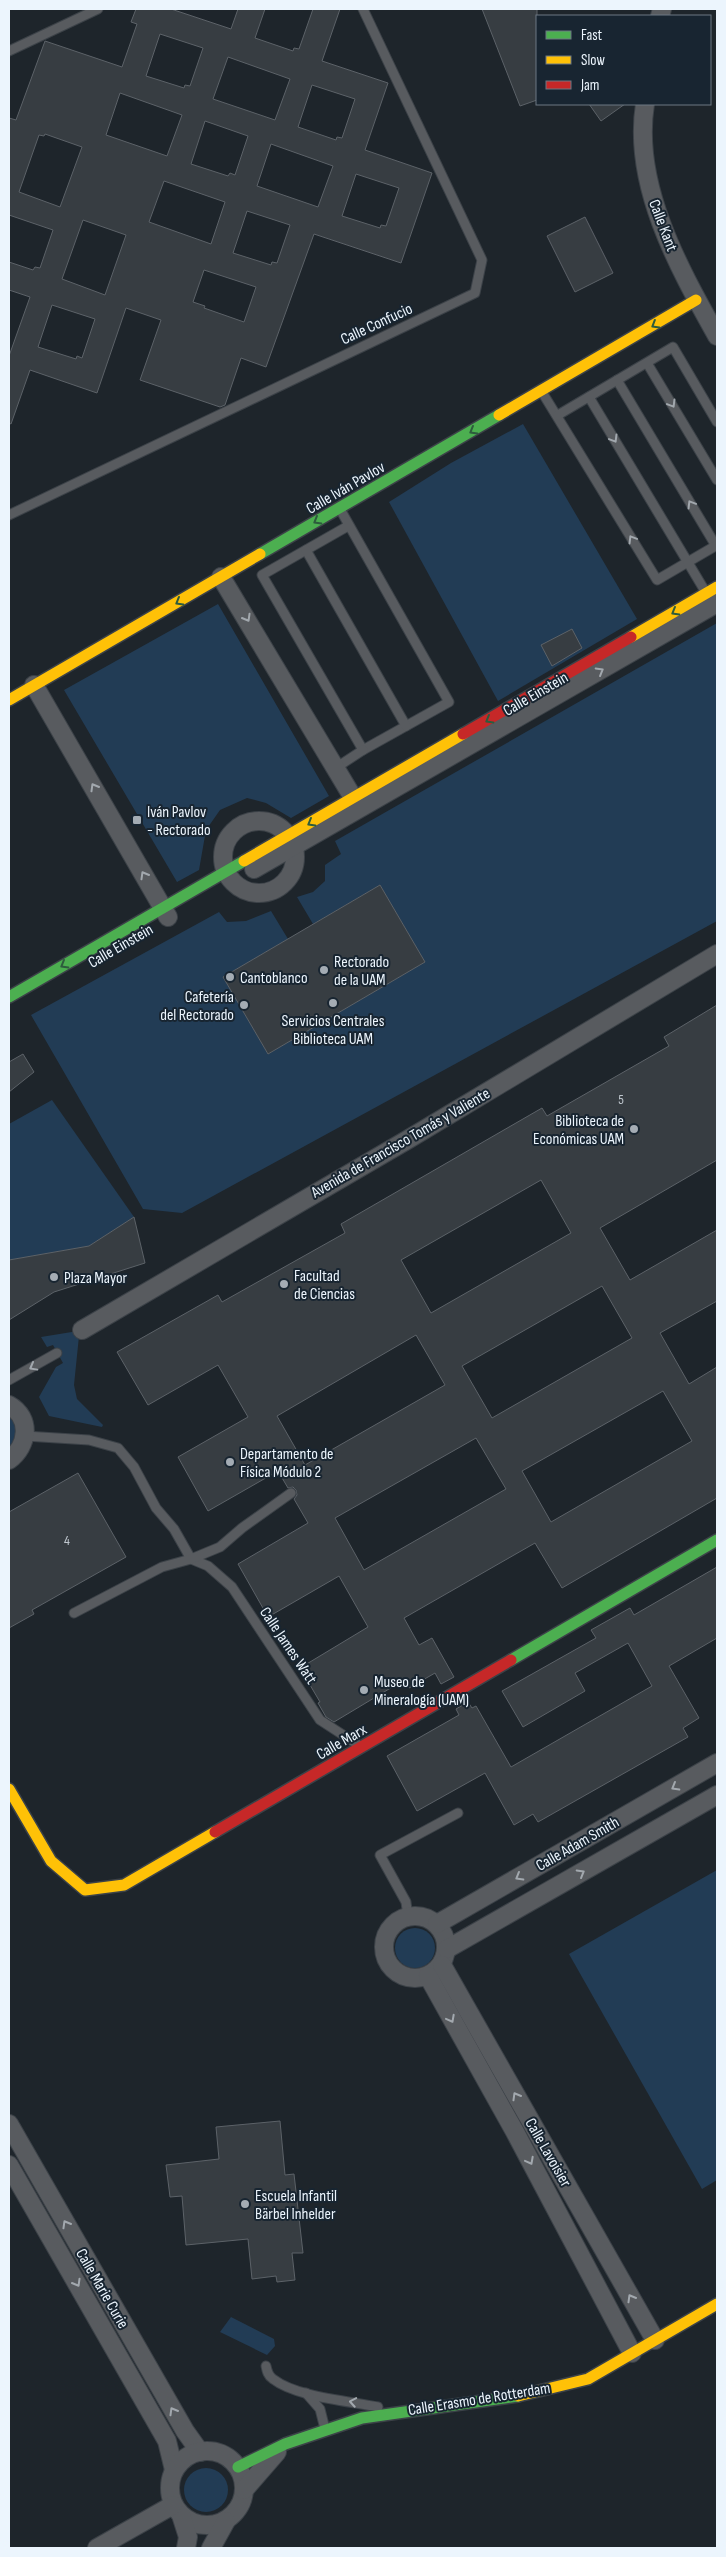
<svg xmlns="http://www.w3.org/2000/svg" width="726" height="2557" viewBox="0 0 726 2557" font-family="'Sofia Sans Condensed',sans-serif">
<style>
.green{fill:#223c55}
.building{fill:#373d42;stroke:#5c6268;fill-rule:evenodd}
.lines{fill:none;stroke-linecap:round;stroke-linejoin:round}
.lane-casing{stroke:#3c4248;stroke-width:11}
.street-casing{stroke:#3c4248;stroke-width:20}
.fast-casing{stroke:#3c4248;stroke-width:14}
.slow-casing{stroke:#3c4248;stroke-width:14}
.jam-casing{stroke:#3c4248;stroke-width:14}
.lane{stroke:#585b5f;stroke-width:9}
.street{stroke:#585b5f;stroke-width:18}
.fast{stroke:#4caf50;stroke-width:11}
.slow{stroke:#ffc107;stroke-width:11}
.jam{stroke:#c62828;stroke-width:11}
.oneway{stroke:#2d5c3d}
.oneway2{stroke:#a2a8ae}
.poi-dot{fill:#a4acb4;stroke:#182531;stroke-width:2}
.labels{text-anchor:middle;stroke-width:4;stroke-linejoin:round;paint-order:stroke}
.number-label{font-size:14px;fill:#bfc7ce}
.street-label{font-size:16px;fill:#ecf5fd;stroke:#182531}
.poi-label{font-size:16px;fill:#ecf5fd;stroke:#182531;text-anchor:start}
</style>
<rect width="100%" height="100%" fill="#1e252b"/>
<!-- green -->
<g class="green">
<path d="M 523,424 L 637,619 L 498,701 L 389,502 L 451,463 Z"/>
<path d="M 218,604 L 329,796 L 291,818 L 266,803 L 247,798 L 220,810 L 206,830 L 199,870 L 177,882 L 64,690 Z"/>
<path d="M 717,623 L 717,921 L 182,1213 L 143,1209 L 31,1015 L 219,912 L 227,922 L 246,921 L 271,911 L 288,939 L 223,977 L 268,1054 L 425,962 L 380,885 L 313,924 L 297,897 L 313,892 L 325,881 L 325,865 L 341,854 L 335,841 Z"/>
<path d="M 52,1100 L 134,1217 L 89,1246 L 9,1260 L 9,1124 Z"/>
<path d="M 78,1331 L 79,1336 L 74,1385 L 77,1399 L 103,1425 L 102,1427 L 49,1416 L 39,1397 L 56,1367 L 63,1363 L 53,1345 L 47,1347 L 41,1337 Z"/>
<path d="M 9,1415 C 17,1425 19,1438 9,1448 Z"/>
<path d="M 717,1870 L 717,2180 L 702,2189 L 569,1954 Z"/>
<circle cx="415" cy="1948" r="20"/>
<path d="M 231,2317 L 274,2339 L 275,2346 L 267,2355 L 220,2332 Z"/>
<circle cx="206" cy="2490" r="22"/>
</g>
<!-- building -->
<g class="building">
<path d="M 136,9 L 171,9 L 231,29 L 238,9 L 265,9 L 255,38 L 293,51 L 294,48 L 299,49 L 313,9 L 340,9 L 322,61 L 388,83 L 365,150 L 432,173 L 401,263 L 314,234 L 266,367 L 241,358 L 225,405 L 220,407 L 140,380 L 161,320 L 126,308 L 97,393 L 30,370 L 11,424 L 9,423 L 9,356 L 30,297 L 9,290 L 9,262 L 33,270 L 35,267 L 40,268 L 53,230 L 9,215 L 9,118 L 16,120 L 45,41 L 122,67 L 137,24 L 131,22 ZM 160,34 L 203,48 L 190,86 L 185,85 L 184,88 L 146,76 ZM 228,57 L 290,79 L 275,120 L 213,99 ZM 312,85 L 355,99 L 342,138 L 337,137 L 336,140 L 298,127 ZM 120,93 L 182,115 L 167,156 L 106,135 ZM 205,121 L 248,136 L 235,175 L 230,173 L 228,176 L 191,164 ZM 45,134 L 82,147 L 60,207 L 19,192 L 39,135 L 44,136 ZM 271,144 L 333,166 L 318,207 L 257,186 ZM 356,174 L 399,188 L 386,226 L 381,225 L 380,228 L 342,216 ZM 164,181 L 225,202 L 211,244 L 149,222 ZM 247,211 L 290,225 L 277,263 L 272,262 L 271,265 L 233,253 ZM 83,220 L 126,235 L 105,295 L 62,279 ZM 204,270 L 256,287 L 244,322 L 204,308 L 205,306 L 193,302 ZM 52,305 L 95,319 L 82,358 L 77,356 L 76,359 L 38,347 Z"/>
<path d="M 482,9 L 537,9 L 537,100 L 520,106 Z"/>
<path d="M 589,104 L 625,104 L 601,121 Z"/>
<path d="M 585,217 L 613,273 L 575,292 L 547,236 Z"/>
<path d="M 572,629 L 582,648 L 552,666 L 541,645 Z"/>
<path d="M 380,885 L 425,962 L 268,1054 L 223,977 Z"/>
<path d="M 717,1005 L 717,1160 L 600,1228 L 630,1280 L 717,1230 L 717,1301 L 660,1333 L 689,1384 L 717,1367 L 717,1498 L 562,1588 L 535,1543 L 404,1618 L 419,1645 L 432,1638 L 454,1677 L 441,1684 L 435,1673 L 409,1688 L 404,1680 L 334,1722 L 326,1717 L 318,1703 L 320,1702 L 300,1668 L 368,1627 L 339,1576 L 268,1617 L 238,1564 L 308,1523 L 294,1499 L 297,1495 L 296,1490 L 293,1487 L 288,1488 L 278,1471 L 208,1511 L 178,1457 L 248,1417 L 218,1365 L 148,1405 L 117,1352 L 218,1295 L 222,1302 L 345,1233 L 341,1224 L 542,1108 L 547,1116 L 669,1046 L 664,1037 ZM 541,1180 L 571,1233 L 431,1313 L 401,1260 ZM 602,1286 L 632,1338 L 492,1418 L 462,1366 ZM 416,1335 L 445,1385 L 305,1465 L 277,1416 ZM 663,1391 L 692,1441 L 551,1522 L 522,1471 ZM 476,1438 L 506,1489 L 364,1570 L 335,1518 Z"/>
<path d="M 23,1054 L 34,1072 L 9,1092 L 9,1062 Z"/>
<path d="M 134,1217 L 145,1263 L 54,1292 L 9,1320 L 9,1260 L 89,1246 Z"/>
<path d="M 78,1473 L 126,1557 L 32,1610 L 34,1614 L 9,1628 L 9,1512 Z"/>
<path d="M 717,1567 L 717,1638 L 669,1666 L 699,1718 L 683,1728 L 688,1737 L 538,1822 L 533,1814 L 514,1825 L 485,1773 L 417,1811 L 387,1756 L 459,1715 L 456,1709 L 468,1702 L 472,1708 L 476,1706 L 511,1767 L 652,1686 L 628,1643 L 575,1673 L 585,1691 L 523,1727 L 502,1691 L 596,1638 L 591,1630 L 630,1608 L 634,1615 Z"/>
<path d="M 280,2121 L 285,2175 L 294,2174 L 303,2253 L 292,2253 L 295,2280 L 277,2282 L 276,2276 L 252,2279 L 248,2239 L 186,2245 L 182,2196 L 170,2197 L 166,2165 L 219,2159 L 216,2127 Z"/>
</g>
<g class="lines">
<!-- lane casing -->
<g class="lane-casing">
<g id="lane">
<path d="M 9,51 L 98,9"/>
<path d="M 647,363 L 717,480"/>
<path d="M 617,380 L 716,546"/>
<path d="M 542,392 L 657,580 L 717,545"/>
<path d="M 589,397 L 705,591"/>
<path d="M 558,415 L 673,347 L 717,422"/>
<path d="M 340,509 L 449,702 L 363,750 L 262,575 L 348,526"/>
<path d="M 9,515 L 475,293 L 482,260 L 363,9"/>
<path d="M 306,550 L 406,726"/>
<path d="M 334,769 L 363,750"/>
<path d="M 9,1380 L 57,1353"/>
<path d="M 25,1436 L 89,1440 L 118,1448 L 134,1467 L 156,1508 L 174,1529 L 191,1559 L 208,1566 L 232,1587 L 320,1720 L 360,1746"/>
<path d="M 74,1613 L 162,1567 L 191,1559 L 220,1547 L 242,1528 L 291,1493"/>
<path d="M 408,1917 L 406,1902 L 380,1855 L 458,1813"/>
<path d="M 266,2366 C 267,2371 268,2376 273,2379 C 296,2397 349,2401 378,2407"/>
<path d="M 306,2393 L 320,2409 L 325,2429"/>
</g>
</g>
<!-- street casing -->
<g class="street-casing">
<g id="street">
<path d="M 660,16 L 662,9"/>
<path d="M 645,104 C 632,185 679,268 717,336"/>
<path d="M 221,577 L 358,806"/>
<path d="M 34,685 L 168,917"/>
<circle cx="259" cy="857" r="36"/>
<path d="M 254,869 L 717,603"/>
<path d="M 82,1330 L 407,1140 L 717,954"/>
<path d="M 9,1405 C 32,1418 28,1446 9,1460"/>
<circle cx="415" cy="1947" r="31"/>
<path d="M 437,1924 L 717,1763"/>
<path d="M 447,1949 L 717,1795"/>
<path d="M 442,1965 L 655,2340"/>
<path d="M 428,1976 L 515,2132 L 632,2353"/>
<path d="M 9,2124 L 185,2431 L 200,2452"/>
<path d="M 9,2165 L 167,2441 L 174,2470"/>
<circle cx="207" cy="2488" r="37"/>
<path d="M 244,2490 L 277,2452"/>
<path d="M 181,2515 L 188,2537 L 186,2548"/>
<path d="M 97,2548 L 173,2505"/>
<path d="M 211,2548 L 226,2521"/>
</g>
</g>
<!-- fast casing -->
<g class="fast-casing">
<g id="fast">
<path d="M 260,554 L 499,415"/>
<path d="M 9,997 L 244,861"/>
<path d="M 511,1660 L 717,1540"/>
<path d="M 238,2467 L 285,2444 L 362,2418 L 518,2396"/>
</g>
</g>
<!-- slow casing -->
<g class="slow-casing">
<g id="slow">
<path d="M 499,415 L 696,300"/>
<path d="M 631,637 L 717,587"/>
<path d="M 9,700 L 260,554"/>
<path d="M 244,861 L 463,734"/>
<path d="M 9,1789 L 51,1861 L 85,1890 L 124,1885 L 215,1832"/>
<path d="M 518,2396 L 588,2379 L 717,2304"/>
</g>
</g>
<!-- jam casing -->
<g class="jam-casing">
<g id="jam">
<path d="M 463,734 L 631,637"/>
<path d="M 215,1832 L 511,1660"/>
</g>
</g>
<!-- lane -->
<use href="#lane" class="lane"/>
<!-- street -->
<use href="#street" class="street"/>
<!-- fast -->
<use href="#fast" class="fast"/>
<!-- slow -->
<use href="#slow" class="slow"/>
<!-- jam -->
<use href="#jam" class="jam"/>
</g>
<!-- one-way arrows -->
<defs><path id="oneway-chevron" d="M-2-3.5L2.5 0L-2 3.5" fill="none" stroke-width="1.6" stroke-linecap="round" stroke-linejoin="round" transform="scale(1.25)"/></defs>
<g class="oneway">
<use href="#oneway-chevron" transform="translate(655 325) rotate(149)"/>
<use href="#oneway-chevron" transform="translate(473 431) rotate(150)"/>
<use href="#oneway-chevron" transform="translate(317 521) rotate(150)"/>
<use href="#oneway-chevron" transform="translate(179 602) rotate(150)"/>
<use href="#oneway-chevron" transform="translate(675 612) rotate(150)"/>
<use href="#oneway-chevron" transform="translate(489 720) rotate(150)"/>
<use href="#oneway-chevron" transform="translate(311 823) rotate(150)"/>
<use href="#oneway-chevron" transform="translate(64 965) rotate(150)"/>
</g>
<g class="oneway2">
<use href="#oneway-chevron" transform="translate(672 404) rotate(59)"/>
<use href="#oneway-chevron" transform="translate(614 439) rotate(59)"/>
<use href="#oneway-chevron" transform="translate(691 504) rotate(-121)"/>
<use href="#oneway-chevron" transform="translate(632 539) rotate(-121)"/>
<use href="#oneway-chevron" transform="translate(247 618) rotate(60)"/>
<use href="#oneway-chevron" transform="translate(600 671) rotate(-30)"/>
<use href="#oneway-chevron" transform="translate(94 787) rotate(-120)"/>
<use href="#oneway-chevron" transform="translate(144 875) rotate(-120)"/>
<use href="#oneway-chevron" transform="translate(33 1367) rotate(151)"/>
<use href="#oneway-chevron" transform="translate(675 1787) rotate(150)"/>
<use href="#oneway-chevron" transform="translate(581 1873) rotate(-30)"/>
<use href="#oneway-chevron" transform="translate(519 1877) rotate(150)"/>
<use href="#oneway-chevron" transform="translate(451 2019) rotate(62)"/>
<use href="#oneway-chevron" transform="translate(516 2096) rotate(-120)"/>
<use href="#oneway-chevron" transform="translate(530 2161) rotate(62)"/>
<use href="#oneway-chevron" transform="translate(66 2224) rotate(-120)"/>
<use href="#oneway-chevron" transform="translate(77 2283) rotate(60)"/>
<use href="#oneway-chevron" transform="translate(631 2298) rotate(-120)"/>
<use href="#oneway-chevron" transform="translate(353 2402) rotate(-170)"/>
<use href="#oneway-chevron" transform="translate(173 2411) rotate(-120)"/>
</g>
<!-- markers -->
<g class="poi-dot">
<rect x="132" y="815" width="10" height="10" rx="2.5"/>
<circle cx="324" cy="970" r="5"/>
<circle cx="230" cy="977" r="5"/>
<circle cx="333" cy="1003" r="5"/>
<circle cx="244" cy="1005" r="5"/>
<circle cx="634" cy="1129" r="5"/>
<circle cx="54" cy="1277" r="5"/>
<circle cx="284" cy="1284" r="5"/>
<circle cx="230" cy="1462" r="5"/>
<circle cx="364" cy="1690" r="5"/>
<circle cx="245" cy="2204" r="5"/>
</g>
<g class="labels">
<!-- number labels -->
<g class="number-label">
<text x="621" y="1104">5</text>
<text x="67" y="1545">4</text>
</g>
<!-- street labels -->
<g class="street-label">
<text transform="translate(664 225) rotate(69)" y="6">Calle Kant</text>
<text transform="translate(376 323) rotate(-25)" y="6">Calle Confucio</text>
<text transform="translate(345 487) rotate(-30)" y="6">Calle Iván Pavlov</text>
<text transform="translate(535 693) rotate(-30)" y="6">Calle Einstein</text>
<text transform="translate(120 945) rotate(-30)" y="6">Calle Einstein</text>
<text transform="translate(400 1142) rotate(-30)" y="6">Avenida de Francisco Tomás y Valiente</text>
<text transform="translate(289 1645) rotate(56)" y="6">Calle James Watt</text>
<text transform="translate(341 1741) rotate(-30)" y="6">Calle Marx</text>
<text transform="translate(577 1843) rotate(-30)" y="6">Calle Adam Smith</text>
<text transform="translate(549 2152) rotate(60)" y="6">Calle Lavoisier</text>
<text transform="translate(103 2288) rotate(60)" y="6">Calle Marie Curie</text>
<text transform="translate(479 2398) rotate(-9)" y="6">Calle Erasmo de Rotterdam</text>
</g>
<!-- poi labels -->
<g class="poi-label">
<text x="147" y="817">Iván Pavlov<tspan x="147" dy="18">- Rectorado</tspan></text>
<text x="334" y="967">Rectorado<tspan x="334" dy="18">de la UAM</tspan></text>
<text x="240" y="983">Cantoblanco</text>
<text x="234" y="1002" text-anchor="end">Cafetería<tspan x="234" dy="18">del Rectorado</tspan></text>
<text x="333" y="1026" text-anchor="middle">Servicios Centrales<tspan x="333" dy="18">Biblioteca UAM</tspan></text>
<text x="624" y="1126" text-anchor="end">Biblioteca de<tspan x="624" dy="18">Económicas UAM</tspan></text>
<text x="294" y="1281">Facultad<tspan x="294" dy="18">de Ciencias</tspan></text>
<text x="64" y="1283">Plaza Mayor</text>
<text x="240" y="1459">Departamento de<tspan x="240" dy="18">Física Módulo 2</tspan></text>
<text x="374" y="1687">Museo de<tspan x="374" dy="18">Mineralogía (UAM)</tspan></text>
<text x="255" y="2201">Escuela Infantil<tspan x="255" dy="18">Bärbel Inhelder</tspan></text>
</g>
</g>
<!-- border -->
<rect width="726" height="2557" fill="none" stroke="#ecf5fd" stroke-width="20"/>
<!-- legend -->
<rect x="536" y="15" width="175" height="90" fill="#182531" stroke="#6d7883"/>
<rect x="546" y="31" width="25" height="8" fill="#4caf50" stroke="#6d7883"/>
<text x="581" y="40" font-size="15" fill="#ecf5fd">Fast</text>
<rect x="546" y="56" width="25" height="8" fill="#ffc107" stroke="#6d7883"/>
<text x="581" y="65" font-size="15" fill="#ecf5fd">Slow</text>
<rect x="546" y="81" width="25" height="8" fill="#c62828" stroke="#6d7883"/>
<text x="581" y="90" font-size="15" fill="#ecf5fd">Jam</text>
</svg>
